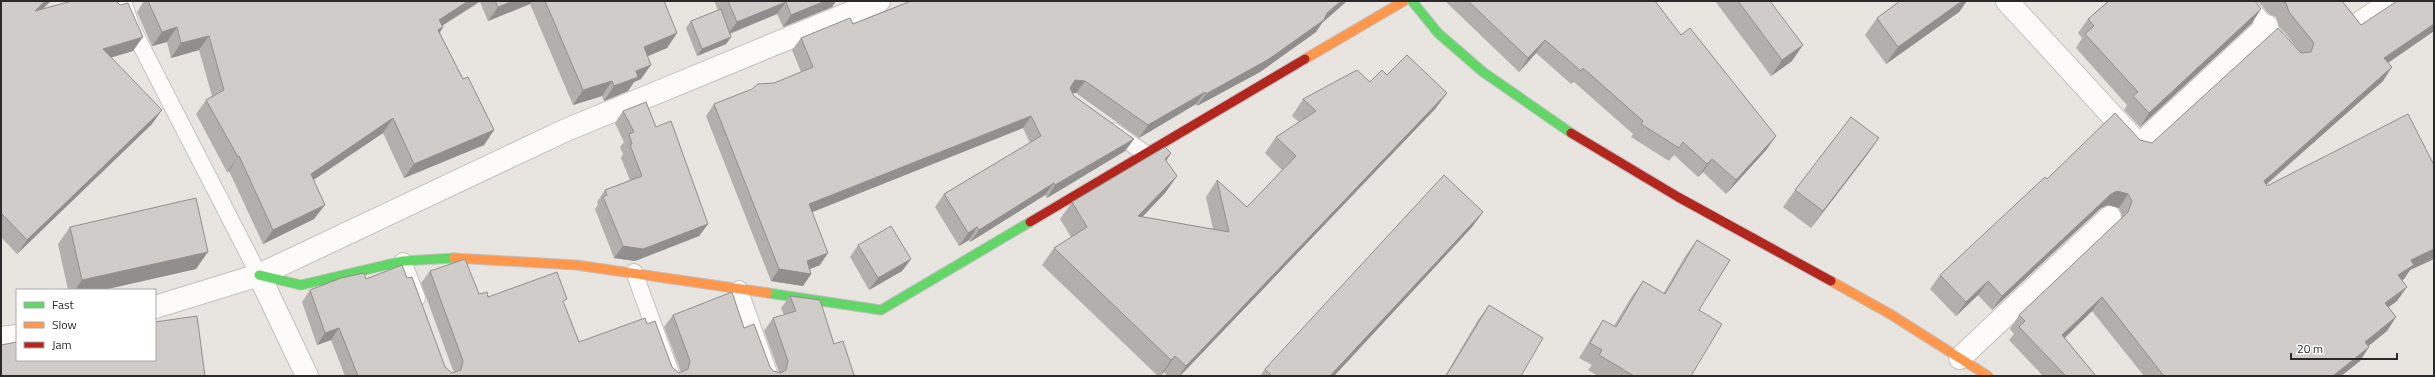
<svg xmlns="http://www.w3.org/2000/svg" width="2435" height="377" viewBox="0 0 2435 377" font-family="'Titillium Web',sans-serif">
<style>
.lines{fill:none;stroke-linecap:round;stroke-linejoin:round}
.lane-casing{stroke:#c2c1c1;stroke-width:18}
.street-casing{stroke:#c2c1c1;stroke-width:24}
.fast-casing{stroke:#c2c1c1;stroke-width:11}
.slow-casing{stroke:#c2c1c1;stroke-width:11}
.jam-casing{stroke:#c2c1c1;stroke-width:11}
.lane{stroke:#fcfbfa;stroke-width:16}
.street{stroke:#fcfbfa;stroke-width:22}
.fast{stroke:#63d668;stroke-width:9}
.slow{stroke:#ff974d;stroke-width:9}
.jam{stroke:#b3261e;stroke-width:9}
.wall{fill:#b2afad}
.shaded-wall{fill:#918f8d}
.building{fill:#cfccc9;stroke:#918f8d}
</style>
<rect width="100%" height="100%" fill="#e8e4e0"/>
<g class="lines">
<!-- lane casing -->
<g class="lane-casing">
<g id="lane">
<path d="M 123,1 L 132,28 L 259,275"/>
<path d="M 2245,1 L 2274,34"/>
<path d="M 2354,23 L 2387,1"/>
<path d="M 1113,131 L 1146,154"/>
<path d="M 403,261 L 417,298"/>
<path d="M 634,272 L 672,376"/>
<path d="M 739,289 L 770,376"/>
</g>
</g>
<!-- street casing -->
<g class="street-casing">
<g id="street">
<path d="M 2007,1 L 2139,145 L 2267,26"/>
<path d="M 259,275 L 307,376"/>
<path d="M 155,307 L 259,275 L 566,130 L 879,1"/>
<path d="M 1,338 L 17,336"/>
<path d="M 1960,358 L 2110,217"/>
</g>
</g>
<!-- fast casing -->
<g class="fast-casing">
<g id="fast">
<path d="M 1412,1 L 1438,33 L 1483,72 L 1571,133"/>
<path d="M 259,275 L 301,285 L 403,261 L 454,258"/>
<path d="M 768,293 L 881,310 L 1030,222"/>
</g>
</g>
<!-- slow casing -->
<g class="slow-casing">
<g id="slow">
<path d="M 1305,59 L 1404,1"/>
<path d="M 454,258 L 576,265 L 768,293"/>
<path d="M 1831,281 L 1890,314 L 1988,376"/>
</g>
</g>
<!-- jam casing -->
<g class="jam-casing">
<g id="jam">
<path d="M 1571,133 L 1678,197 L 1831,281"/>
<path d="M 1030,222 L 1305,59"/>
</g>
</g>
<!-- lane -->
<use href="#lane" class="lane"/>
<!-- street -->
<use href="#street" class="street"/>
<!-- fast -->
<use href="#fast" class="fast"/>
<!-- slow -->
<use href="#slow" class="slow"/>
<!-- jam -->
<use href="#jam" class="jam"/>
</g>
<!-- wall -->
<g class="wall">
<path d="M 1,1 L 51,1 L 43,9 L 133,51 L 111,57 L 152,124 L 17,254 L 1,237 Z"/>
<path d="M 144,1 L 664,1 L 677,33 L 667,48 L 648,56 L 641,79 L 634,82 L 628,91 L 604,101 L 602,96 L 573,105 L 530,4 L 488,21 L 480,2 L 442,26 L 443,27 L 440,33 L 463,79 L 494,130 L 484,145 L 404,178 L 383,133 L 313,180 L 314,219 L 263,244 L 229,171 L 227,172 L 196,114 L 206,100 L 212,96 L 199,50 L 171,58 L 167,42 L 152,46 L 137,12 Z"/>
<path d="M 714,1 L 836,1 L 832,7 L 783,27 L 777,14 L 730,34 L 731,37 L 726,44 L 697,56 L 686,28 L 691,21 L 718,10 Z"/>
<path d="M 911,1 L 1347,1 L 1322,23 L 1316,32 L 1260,72 L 1197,106 L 1196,104 L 1139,138 L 1076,93 L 1072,93 L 1074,96 L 1134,139 L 1125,151 L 1047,198 L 1045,195 L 970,242 L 969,240 L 959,246 L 935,207 L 944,194 L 1030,143 L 1023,128 L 812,212 L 820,265 L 810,269 L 811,274 L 803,286 L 771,281 L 706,116 L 714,104 L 774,83 L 801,72 L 792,50 L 801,38 L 853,24 Z"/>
<path d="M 1445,1 L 1655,1 L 1767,149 L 1726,194 L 1703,172 L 1698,177 L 1674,155 L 1669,161 L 1631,137 L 1633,134 L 1574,82 L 1571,84 L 1536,53 L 1519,72 Z"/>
<path d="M 1715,1 L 1770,1 L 1792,61 L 1771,76 Z"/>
<path d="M 1900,1 L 1967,1 L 1959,12 L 1886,64 L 1865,35 L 1877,18 Z"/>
<path d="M 2104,1 L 2255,1 L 2252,23 L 2140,127 L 2124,110 L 2127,105 L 2076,48 L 2082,38 L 2078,33 L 2088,19 L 2107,2 Z"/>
<path d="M 2258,1 L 2342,1 L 2361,25 L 2434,31 L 2388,62 L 2383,81 L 2266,185 L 2267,186 L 2434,165 L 2434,259 L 2410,270 L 2404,279 L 2402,280 L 2397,301 L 2388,307 L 2396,317 L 2387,331 L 2368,346 L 2360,361 L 2341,376 L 2144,376 L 2092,311 L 2065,338 L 2096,376 L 2043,376 L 2009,340 L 2014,334 L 2010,329 L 2019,315 L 2121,219 L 2122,215 L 2119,208 L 2108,205 L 2101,208 L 1992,310 L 1978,295 L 1956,316 L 1930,289 L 1940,275 L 2047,179 L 2140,140 L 2152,143 L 2301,53 L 2279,26 L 2276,17 L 2269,14 Z"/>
<path d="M 1387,75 L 1447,93 L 1435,109 L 1180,376 L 1167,376 L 1164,372 L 1160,376 L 1158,376 L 1042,265 L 1054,248 L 1071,237 L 1060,219 L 1072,202 L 1171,153 L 1166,161 L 1177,176 L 1165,193 L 1142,217 L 1213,229 L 1206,197 L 1217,180 L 1247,207 L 1282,170 L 1265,153 L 1276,137 L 1299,122 L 1292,116 L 1303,99 L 1370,82 Z"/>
<path d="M 623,111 L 656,127 L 708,224 L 699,236 L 635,261 L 614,258 L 595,209 L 598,205 L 597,202 L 605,190 L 630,180 L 621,158 L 623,154 L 620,147 L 624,142 L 615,123 Z"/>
<path d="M 1867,155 L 1811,228 L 1783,207 L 1795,190 Z"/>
<path d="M 1483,212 L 1472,227 L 1334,376 L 1260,376 L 1265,369 Z"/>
<path d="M 70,227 L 196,269 L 103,290 L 68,290 L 58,244 Z"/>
<path d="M 1697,240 L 1699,310 L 1691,376 L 1598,376 L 1588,370 L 1592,365 L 1579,358 L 1593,335 L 1603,320 L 1614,326 L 1632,296 L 1643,281 L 1663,294 L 1686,255 Z"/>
<path d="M 858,245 L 911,259 L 902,271 L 869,290 L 850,257 Z"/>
<path d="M 430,271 L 479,294 L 488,297 L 564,304 L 579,342 L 647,324 L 672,367 L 679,373 L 681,372 L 664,327 L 673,315 L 744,328 L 773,371 L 779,372 L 764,331 L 773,318 L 784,315 L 781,308 L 790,296 L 834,344 L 853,376 L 345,376 L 331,340 L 317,345 L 302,302 L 310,290 L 366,279 L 407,278 L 445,367 L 452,373 L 454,373 L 421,283 Z"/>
<path d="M 1489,305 L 1521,376 L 1445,376 L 1478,320 Z"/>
</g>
<!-- shaded-wall -->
<g class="shaded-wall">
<path d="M 45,1 L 51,1 L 25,25 L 35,11 Z"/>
<path d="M 468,1 L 480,1 L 429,34 L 439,20 Z"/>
<path d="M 513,1 L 532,1 L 530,4 L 488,21 L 498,7 Z"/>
<path d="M 825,1 L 836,1 L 832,7 L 783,27 L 791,15 Z"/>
<path d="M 1341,1 L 1347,1 L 1322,23 L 1316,32 L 1260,72 L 1197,106 L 1206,94 L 1327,13 Z"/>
<path d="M 1962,1 L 1967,1 L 1959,12 L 1886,64 L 1898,47 Z"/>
<path d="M 786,2 L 777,14 L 728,34 L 737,22 Z"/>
<path d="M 2261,9 L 2252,23 L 2140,127 L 2149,113 Z"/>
<path d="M 2434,24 L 2434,31 L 2375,72 L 2384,58 Z"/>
<path d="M 177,27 L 167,42 L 152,46 L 162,32 Z"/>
<path d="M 443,27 L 433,42 L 438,30 Z"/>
<path d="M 677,33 L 667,48 L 634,62 L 644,47 Z"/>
<path d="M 209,36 L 199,50 L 171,58 L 181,43 Z"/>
<path d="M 143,37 L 133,51 L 93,63 L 103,49 Z"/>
<path d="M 731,37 L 726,44 L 697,56 L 702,49 Z"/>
<path d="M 1545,40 L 1536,53 L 1519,72 L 1528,58 Z"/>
<path d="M 1803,45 L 1792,61 L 1771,76 L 1782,60 Z"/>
<path d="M 651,65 L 641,79 L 634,82 L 628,91 L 604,101 L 614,86 L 636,71 Z"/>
<path d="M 2392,67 L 2383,81 L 2254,195 L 2264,181 Z"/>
<path d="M 1075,80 L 1085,81 L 1076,93 L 1067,93 Z"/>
<path d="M 612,81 L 602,96 L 573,105 L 583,90 Z"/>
<path d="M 1205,92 L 1196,104 L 1139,138 L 1148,125 Z"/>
<path d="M 1447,93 L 1435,109 L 1180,376 L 1179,376 L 1186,366 Z"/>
<path d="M 162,110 L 152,124 L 17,254 L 27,240 Z"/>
<path d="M 1031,116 L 1023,128 L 800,217 L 809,204 Z"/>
<path d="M 393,118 L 383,133 L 300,189 L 311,174 Z"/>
<path d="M 494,130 L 484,145 L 404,178 L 414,164 Z"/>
<path d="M 1776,136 L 1767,149 L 1726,194 L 1736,180 Z"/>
<path d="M 1879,138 L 1867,155 L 1811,228 L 1823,211 Z"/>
<path d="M 1134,139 L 1125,151 L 1047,198 L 1055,185 Z"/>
<path d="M 1171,153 L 1160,170 L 1165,159 Z"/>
<path d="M 239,156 L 229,171 L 227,172 L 238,157 Z"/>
<path d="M 1712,159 L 1703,172 L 1698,177 L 1707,164 Z"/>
<path d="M 1177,176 L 1165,193 L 1127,233 L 1138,216 Z"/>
<path d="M 1054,183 L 1045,195 L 970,242 L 979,230 Z"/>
<path d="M 2117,191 L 2128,194 L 2119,208 L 2108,205 L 2101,208 L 1992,310 L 2002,296 L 2111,194 Z"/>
<path d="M 325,205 L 314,219 L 263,244 L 273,230 Z"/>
<path d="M 1483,212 L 1472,227 L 1334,376 L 1330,376 Z"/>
<path d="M 708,224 L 699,236 L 635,261 L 614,258 L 623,246 Z"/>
<path d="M 977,227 L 969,240 L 959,246 L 968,233 Z"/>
<path d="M 2434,249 L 2434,259 L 2410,270 L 2404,279 L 2389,288 L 2398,275 L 2411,260 Z"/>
<path d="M 208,252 L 196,269 L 103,290 L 75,290 L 82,280 Z"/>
<path d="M 828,253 L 820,265 L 802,272 L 811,274 L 803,286 L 771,281 L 779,269 L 807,261 Z"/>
<path d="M 911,259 L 902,271 L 869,290 L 878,278 Z"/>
<path d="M 1988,281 L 1978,295 L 1956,316 L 1966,302 Z"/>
<path d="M 2407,287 L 2397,301 L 2375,317 L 2385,303 Z"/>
<path d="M 2102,297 L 2092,311 L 2053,349 L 2062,335 Z"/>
<path d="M 2396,317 L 2387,331 L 2356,356 L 2365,342 Z"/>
<path d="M 339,328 L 331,340 L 317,345 L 325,333 Z"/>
<path d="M 2369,347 L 2360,361 L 2341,376 L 2333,376 Z"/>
<path d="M 1175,356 L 1164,372 L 1160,376 L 1171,360 Z"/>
</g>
<!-- building -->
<g class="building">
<path d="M 1,1 L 45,1 L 35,11 L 72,1 L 116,1 L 120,5 L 128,3 L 143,37 L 103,49 L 162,110 L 27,240 L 1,213 Z"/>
<path d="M 148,1 L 468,1 L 439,20 L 443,27 L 438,30 L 463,79 L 468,77 L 494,130 L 414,164 L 393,118 L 311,174 L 325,205 L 273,230 L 239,156 L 238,157 L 206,100 L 224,90 L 209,36 L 181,43 L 177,27 L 162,32 Z"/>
<path d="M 495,1 L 513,1 L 498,7 Z"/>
<path d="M 545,1 L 664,1 L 677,33 L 644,47 L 651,65 L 636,71 L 638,77 L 614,86 L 612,81 L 583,90 Z"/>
<path d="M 728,1 L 825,1 L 791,15 L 786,2 L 737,22 Z"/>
<path d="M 911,1 L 1341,1 L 1327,13 L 1324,20 L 1269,59 L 1206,94 L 1205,92 L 1148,125 L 1085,81 L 1075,80 L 1070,88 L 1074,96 L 1134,139 L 1055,185 L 1054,183 L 979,230 L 977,227 L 968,233 L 944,194 L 1041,136 L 1031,116 L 809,204 L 828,253 L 807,261 L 811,274 L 779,269 L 714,104 L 752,89 L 758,84 L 774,83 L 813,67 L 801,38 L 850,18 L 853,24 Z"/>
<path d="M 1468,1 L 1655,1 L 1681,35 L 1690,28 L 1776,136 L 1736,180 L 1712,159 L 1707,164 L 1683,142 L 1679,148 L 1641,124 L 1643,121 L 1583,68 L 1581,71 L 1545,40 L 1528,58 Z"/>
<path d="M 1738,1 L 1770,1 L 1803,45 L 1782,60 Z"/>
<path d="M 1900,1 L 1962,1 L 1898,47 L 1877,18 Z"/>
<path d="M 2109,1 L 2255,1 L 2261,9 L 2149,113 L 2133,96 L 2138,92 L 2085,34 L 2094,26 L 2088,19 Z"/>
<path d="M 2281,1 L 2342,1 L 2361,25 L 2397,1 L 2434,1 L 2434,24 L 2384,58 L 2392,67 L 2264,181 L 2267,186 L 2408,114 L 2434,165 L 2434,249 L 2411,260 L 2414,265 L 2398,275 L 2407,287 L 2385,303 L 2396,317 L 2365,342 L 2369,347 L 2333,376 L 2164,376 L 2102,297 L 2062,335 L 2096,376 L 2066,376 L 2019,327 L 2025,321 L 2019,315 L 2128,212 L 2132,201 L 2128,194 L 2117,191 L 2111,194 L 2002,296 L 1988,281 L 1966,302 L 1940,275 L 2045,177 L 2047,179 L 2115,113 L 2140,140 L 2152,143 L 2278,28 L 2301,53 L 2311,52 L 2314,43 L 2289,12 L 2286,3 Z"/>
<path d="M 721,9 L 731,37 L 702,49 L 691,21 Z"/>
<path d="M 1407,55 L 1447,93 L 1186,366 L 1175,356 L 1171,360 L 1054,248 L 1087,227 L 1072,202 L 1165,147 L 1171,153 L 1165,159 L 1177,176 L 1138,216 L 1229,232 L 1217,180 L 1247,207 L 1296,156 L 1276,137 L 1316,111 L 1303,99 L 1357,70 L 1370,82 L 1382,70 L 1387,75 Z"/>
<path d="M 646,102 L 656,127 L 671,121 L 708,224 L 643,249 L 623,246 L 603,197 L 607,195 L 605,190 L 642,176 L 630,145 L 632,144 L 629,134 L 634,132 L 623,111 Z"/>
<path d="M 1851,117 L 1879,138 L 1823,211 L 1795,190 Z"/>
<path d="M 1444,175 L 1483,212 L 1330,376 L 1272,376 L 1265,369 Z"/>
<path d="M 196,198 L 208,252 L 82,280 L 70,227 Z"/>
<path d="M 891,226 L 911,259 L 878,278 L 858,245 Z"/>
<path d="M 1697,240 L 1730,260 L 1699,310 L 1722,324 L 1691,376 L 1634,376 L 1599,355 L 1602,350 L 1590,343 L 1603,320 L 1616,327 L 1643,281 L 1665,294 Z"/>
<path d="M 465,259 L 479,294 L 487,292 L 488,297 L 557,272 L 567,299 L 563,301 L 579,342 L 645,318 L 647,324 L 655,321 L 672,367 L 679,373 L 688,369 L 690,361 L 673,315 L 732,292 L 744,328 L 754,324 L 770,367 L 773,371 L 781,373 L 786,370 L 788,361 L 773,318 L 796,311 L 790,296 L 820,300 L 834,344 L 843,341 L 854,375 L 850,376 L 358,376 L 339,328 L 325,333 L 310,290 L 341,278 L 364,273 L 366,279 L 402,265 L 407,278 L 412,277 L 445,367 L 452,373 L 461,370 L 463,361 L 430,271 Z"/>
<path d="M 1489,305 L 1543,338 L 1521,376 L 1446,376 Z"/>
<path d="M 197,316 L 205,376 L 1,376 L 1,345 L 17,342 L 17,360 L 155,360 L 155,322 Z"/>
</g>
<!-- border -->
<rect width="2435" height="377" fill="none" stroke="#2a2a2a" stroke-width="4"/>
<!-- legend -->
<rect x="16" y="289" width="140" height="72" fill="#ffffff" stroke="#aaaaaa"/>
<rect x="24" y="302" width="20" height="6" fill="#63d668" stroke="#aaaaaa"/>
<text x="52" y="309" font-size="12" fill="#2a2a2a">Fast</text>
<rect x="24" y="322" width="20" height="6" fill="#ff974d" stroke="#aaaaaa"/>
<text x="52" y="329" font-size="12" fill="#2a2a2a">Slow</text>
<rect x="24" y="342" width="20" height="6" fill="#b3261e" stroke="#aaaaaa"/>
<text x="52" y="349" font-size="12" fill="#2a2a2a">Jam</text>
<!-- scale -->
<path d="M2291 353v6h106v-6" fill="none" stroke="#2a2a2a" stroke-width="2"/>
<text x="2297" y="353" font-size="12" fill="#2a2a2a" stroke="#ffffff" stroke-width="3" paint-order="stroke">20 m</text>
</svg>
